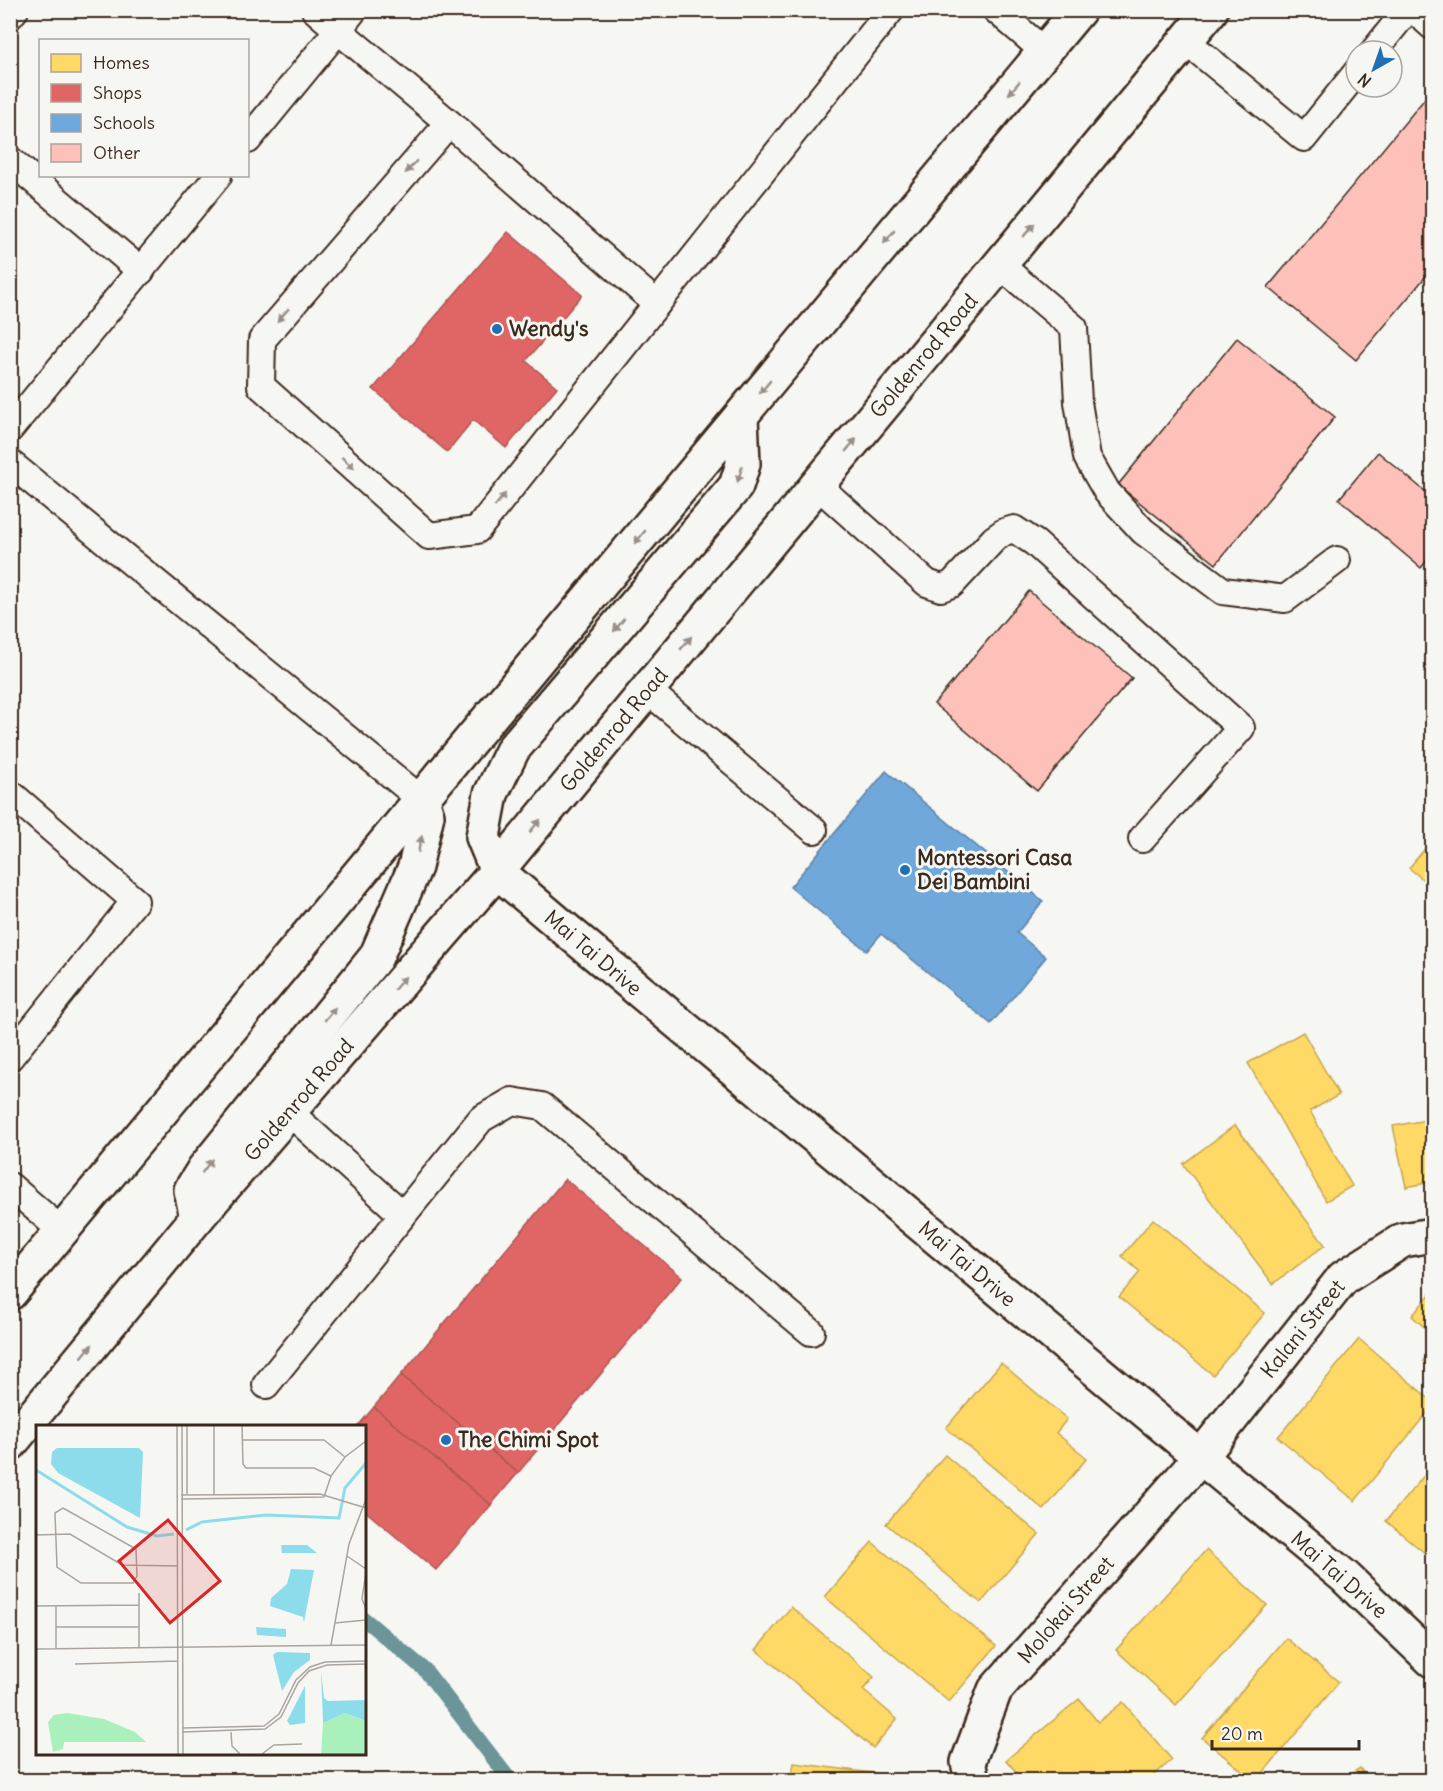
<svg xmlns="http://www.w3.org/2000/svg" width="1443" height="1791" viewBox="0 0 1443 1791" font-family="Delius,sans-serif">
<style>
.homes{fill:#ffd966;stroke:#c4a450;stroke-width:1.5}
.shops{fill:#e06666;stroke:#ae5450;stroke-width:1.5}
.schools{fill:#6fa8dc;stroke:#5f82a3;stroke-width:1.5}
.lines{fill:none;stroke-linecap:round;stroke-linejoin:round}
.stream{stroke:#6c9599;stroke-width:15}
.building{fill:#fdc1ba;stroke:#3b2a1e;stroke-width:1.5}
.service-casing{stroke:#3b2a1e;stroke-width:30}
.minor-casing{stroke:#3b2a1e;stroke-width:38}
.secondary-casing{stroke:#3b2a1e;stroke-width:38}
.service{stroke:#f6f6f2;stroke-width:26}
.minor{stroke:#f6f6f2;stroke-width:33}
.secondary{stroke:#f6f6f2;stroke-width:33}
.oneway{fill:#989088}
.poi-dot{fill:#1f6fb2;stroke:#f6f6f2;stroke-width:2}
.labels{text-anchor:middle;stroke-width:6;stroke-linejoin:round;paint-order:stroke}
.poi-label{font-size:21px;font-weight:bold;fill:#3b2a1e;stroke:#f6f6f2;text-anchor:start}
.street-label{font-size:21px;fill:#3b2a1e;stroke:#f6f6f2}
.inset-river{fill:none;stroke:#8ddceb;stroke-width:3}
.inset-road{fill:none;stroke:#aba49d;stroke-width:1.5}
.view{fill:#d62828;fill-opacity:0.15;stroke:#d62828;stroke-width:3}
.inset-edge{fill:none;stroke:#3b2a1e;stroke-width:3}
</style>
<rect width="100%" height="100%" fill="#f6f6f2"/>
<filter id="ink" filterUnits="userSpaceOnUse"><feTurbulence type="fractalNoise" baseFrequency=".0167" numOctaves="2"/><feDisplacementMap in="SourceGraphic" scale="12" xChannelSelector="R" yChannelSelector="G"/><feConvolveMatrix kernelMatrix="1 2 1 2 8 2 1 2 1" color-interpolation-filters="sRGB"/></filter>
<g filter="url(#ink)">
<!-- homes -->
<g class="homes">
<path d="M 1432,789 L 1432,802 L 1426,797 Z"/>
<path d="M 1432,840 L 1432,887 L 1409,868 Z"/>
<path d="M 1303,1032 L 1339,1095 L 1310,1111 L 1352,1186 L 1326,1201 L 1248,1063 Z"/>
<path d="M 1432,1119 L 1432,1182 L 1406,1187 L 1393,1126 Z"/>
<path d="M 1235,1125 L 1325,1245 L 1273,1284 L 1183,1164 Z"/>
<path d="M 1153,1219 L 1265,1313 L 1213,1375 L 1119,1297 L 1140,1272 L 1122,1256 Z"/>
<path d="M 1430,1294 L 1432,1296 L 1432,1334 L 1412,1316 Z"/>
<path d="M 1359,1339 L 1432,1401 L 1432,1407 L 1355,1501 L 1278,1437 Z"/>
<path d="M 1432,1349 L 1432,1369 L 1423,1361 Z"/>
<path d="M 1001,1363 L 1067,1419 L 1056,1433 L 1087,1458 L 1044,1510 L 946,1428 Z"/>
<path d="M 945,1455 L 1039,1534 L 981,1603 L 886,1524 Z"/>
<path d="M 1432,1466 L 1432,1559 L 1386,1521 Z"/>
<path d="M 872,1542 L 996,1646 L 949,1702 L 825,1597 Z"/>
<path d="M 1206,1550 L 1267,1605 L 1176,1705 L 1116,1650 Z"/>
<path d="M 791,1607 L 874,1677 L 863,1690 L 897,1719 L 873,1748 L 756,1650 Z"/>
<path d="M 1286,1638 L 1339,1682 L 1257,1780 L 1253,1780 L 1202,1738 Z"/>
<path d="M 1079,1699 L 1098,1722 L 1123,1702 L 1172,1760 L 1148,1780 L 1023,1780 L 1006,1760 Z"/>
<path d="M 794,1763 L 895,1776 L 895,1780 L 791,1780 Z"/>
<path d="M 1360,1768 L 1368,1780 L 1341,1780 Z"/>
</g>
<!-- shops -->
<g class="shops">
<path d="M 508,232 L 582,295 L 526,361 L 557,387 L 506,448 L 473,420 L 447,452 L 373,389 Z"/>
<path d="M 565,1179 L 682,1277 L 518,1473 L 401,1375 Z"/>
<path d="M 401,1375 L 518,1473 L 491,1505 L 374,1407 Z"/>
<path d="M 374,1407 L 491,1505 L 436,1570 L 364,1510 L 364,1426 L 358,1426 Z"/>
</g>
<!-- schools -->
<path class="schools" d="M 886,771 L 1043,901 L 1017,933 L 1046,957 L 991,1024 L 881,934 L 867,951 L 790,887 Z"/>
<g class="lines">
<!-- stream -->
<path class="stream" d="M 364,1619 L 425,1670 L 510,1780"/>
</g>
<!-- building -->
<g class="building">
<path d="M 1432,90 L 1432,269 L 1356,360 L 1268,287 Z"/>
<path d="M 1237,338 L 1335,417 L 1216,564 L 1118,485 Z"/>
<path d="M 1378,452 L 1432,497 L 1432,554 L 1421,568 L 1339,499 Z"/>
<path d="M 1029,591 L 1132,678 L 1037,791 L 934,704 Z"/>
</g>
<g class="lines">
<!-- service casing -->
<g class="service-casing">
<g id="service">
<path d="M 315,10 L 338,30 L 354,10"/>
<path d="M 996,10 L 1045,52"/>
<path d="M 1414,10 L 1432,26"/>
<path d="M 10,16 L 15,10"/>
<path d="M 1186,41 L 1304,138 L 1356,73"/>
<path d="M 1374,51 L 1407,10"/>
<path d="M 449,123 L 262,340 L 261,386 L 429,536 L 477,530 L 891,10"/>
<path d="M 248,140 L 338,30 L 449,123 L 657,304"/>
<path d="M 10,160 L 141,271"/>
<path d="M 1000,265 L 1074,328 L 1078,402 L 1087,457 L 1107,492 L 1143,531 L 1223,591 L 1285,599 L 1337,560"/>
<path d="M 10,429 L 218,176"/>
<path d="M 10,463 L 422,800"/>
<path d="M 817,485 L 927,583 L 941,588 L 952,584 L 994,539 L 1004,532 L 1014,529 L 1035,543 L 1241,728 L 1142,839"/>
<path d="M 647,690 L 814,830"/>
<path d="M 10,793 L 135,901 L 10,1057"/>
<path d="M 10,1186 L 62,1231"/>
<path d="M 403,1215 L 481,1119 L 512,1101 L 542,1106 L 811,1332"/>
<path d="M 266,1385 L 403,1215 L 289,1112"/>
</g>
</g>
<!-- minor casing -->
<g class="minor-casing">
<g id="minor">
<path d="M 497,871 L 564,928 L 1345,1577 L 1432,1660"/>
<path d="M 972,1780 L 968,1762 L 995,1690 L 1200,1458 L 1343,1278 L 1403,1240 L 1432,1235"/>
</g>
</g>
<!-- secondary casing -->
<g class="secondary-casing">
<g id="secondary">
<path d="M 497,871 L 483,837 L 491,794 L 513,749 L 736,486 L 743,464 L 741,416"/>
<path d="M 197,1218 L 191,1190 L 204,1169 L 376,957 L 415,867 L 427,815 L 422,800"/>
<path d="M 10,1293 L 1079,10"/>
<path d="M 10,1444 L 197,1218 L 497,871 L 1211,10"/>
</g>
</g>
<!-- service -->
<use href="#service" class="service"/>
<!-- minor -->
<use href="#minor" class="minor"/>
<!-- secondary -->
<use href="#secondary" class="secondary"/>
</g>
<!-- one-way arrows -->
<defs><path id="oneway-solid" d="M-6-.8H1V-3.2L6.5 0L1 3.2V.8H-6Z" transform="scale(1.5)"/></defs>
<g class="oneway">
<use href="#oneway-solid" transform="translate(1014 88) rotate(130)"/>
<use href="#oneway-solid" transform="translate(411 167) rotate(131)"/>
<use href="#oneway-solid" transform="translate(1029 230) rotate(-50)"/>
<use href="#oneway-solid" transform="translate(889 237) rotate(130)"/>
<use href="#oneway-solid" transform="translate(283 315) rotate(131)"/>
<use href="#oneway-solid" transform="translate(765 387) rotate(130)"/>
<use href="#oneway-solid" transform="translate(851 445) rotate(-50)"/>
<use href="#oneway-solid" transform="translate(348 463) rotate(42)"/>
<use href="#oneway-solid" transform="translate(740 474) rotate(107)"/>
<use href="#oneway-solid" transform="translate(500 500) rotate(-51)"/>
<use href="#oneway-solid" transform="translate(640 537) rotate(130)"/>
<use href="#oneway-solid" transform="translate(619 625) rotate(130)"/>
<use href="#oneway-solid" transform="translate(686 643) rotate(-50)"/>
<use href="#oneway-solid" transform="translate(535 826) rotate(-50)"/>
<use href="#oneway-solid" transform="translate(420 844) rotate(-77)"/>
<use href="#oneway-solid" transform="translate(400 983) rotate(-49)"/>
<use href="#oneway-solid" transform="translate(330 1014) rotate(-51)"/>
<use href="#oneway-solid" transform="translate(207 1166) rotate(-53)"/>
<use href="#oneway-solid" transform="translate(87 1351) rotate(-50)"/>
</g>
</g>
<!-- markers -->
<g class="poi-dot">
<circle cx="497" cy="329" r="6"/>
<circle cx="905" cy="870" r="6"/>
<circle cx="446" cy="1440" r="6"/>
</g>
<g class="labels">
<!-- poi labels -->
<g class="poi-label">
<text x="509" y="336">Wendy's</text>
<text x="917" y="865">Montessori Casa<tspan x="917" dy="24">Dei Bambini</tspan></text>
<text x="458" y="1447">The Chimi Spot</text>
</g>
<!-- street labels -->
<g class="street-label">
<text transform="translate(924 356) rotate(-50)" y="7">Goldenrod Road</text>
<text transform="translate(614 730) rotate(-50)" y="7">Goldenrod Road</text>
<text transform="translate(593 953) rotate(40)" y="7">Mai Tai Drive</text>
<text transform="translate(299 1100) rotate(-49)" y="7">Goldenrod Road</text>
<text transform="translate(967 1264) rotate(40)" y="7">Mai Tai Drive</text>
<text transform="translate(1303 1329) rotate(-51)" y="7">Kalani Street</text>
<text transform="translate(1339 1575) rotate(41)" y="7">Mai Tai Drive</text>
<text transform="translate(1066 1610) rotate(-49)" y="7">Molokai Street</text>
</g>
</g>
<!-- overview -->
<g transform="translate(36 1425)">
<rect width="330" height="330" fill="#f6f6f2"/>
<path d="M 31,288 L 68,294 L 99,307 L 110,317 L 28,317 L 27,324 L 17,327 L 12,297 L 18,290 ZM 309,288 L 330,296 L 330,329 L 285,329 L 287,298 Z" fill="#a9f0bd"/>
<path d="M 21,23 L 103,23 L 107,27 L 104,93 L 22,48 L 15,39 L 16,27 ZM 245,120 L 271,120 L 281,128 L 246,128 ZM 255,144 L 278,145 L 268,197 L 267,192 L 234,181 L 235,173 L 251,159 ZM 220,202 L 250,204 L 250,212 L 221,210 ZM 241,227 L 274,228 L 274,235 L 258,247 L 246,266 L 237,230 ZM 285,246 L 288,273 L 292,276 L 330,275 L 330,296 L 309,288 L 287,298 ZM 269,261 L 269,298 L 254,300 L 251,296 Z" fill="#8ddceb"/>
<path class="inset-river" d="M 0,45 L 91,102 L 121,111 L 138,109M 150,105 L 166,97 L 230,90 L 303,93 L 309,63 L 330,38"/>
<path class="inset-road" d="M 141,1 L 142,329M 146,1 L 147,329M 178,1 L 178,69M 206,1 L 207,39 L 210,43 L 278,43 L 295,51M 206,15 L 288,15 L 309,32M 151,69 L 151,1M 145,70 L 284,69 L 330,83M 288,72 L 295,51 L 309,32 L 330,16M 145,74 L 288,72M 27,83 L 100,124 L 101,151 L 97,158 L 45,158 L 21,142 L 19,88 ZM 0,110 L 34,109 L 86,140 L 142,141M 311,131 L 330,144M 330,147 L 326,174 L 330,184M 103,168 L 103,223M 0,181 L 103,180M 20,181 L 20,224M 299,198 L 330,195M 20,202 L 103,202M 295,220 L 313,119 L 330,74M 0,224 L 330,220M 39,239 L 142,236M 147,303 L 228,301 L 243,289 L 260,255 L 274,242 L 289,237 L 330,236M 147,307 L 229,304 L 245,292 L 262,258 L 273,246 L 291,240 L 330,239M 195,307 L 196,321 L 204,329M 226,329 L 238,320 L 266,319"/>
<path class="view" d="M 132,95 L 184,156 L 134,198 L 83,136 Z"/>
<rect width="330" height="330" class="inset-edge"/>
</g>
<!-- margin -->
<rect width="1443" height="1791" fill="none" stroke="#f6f6f2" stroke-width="36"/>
<rect x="18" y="18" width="1407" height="1755" fill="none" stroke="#3b2a1e" stroke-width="2" filter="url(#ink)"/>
<!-- legend -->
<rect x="39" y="39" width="210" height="138" fill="#f6f6f2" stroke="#aba49d" stroke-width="1.5"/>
<rect x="51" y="54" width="30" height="18" fill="#ffd966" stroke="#aba49d" stroke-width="1.5"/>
<text x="93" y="69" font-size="18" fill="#3b2a1e">Homes</text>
<rect x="51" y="84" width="30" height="18" fill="#e06666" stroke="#aba49d" stroke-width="1.5"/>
<text x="93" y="99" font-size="18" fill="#3b2a1e">Shops</text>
<rect x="51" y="114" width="30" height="18" fill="#6fa8dc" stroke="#aba49d" stroke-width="1.5"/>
<text x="93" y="129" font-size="18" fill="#3b2a1e">Schools</text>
<rect x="51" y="144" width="30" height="18" fill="#fdc1ba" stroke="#aba49d" stroke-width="1.5"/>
<text x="93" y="159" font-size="18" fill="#3b2a1e">Other</text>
<!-- north arrow -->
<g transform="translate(1374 69) rotate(220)"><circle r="28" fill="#f6f6f2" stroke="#aba49d" stroke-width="1.5"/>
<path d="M0-4.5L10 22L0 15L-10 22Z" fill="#1f6fb2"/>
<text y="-9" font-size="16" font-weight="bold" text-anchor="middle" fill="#3b2a1e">N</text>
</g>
<!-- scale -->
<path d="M1212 1740v9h147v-9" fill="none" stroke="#3b2a1e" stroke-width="3"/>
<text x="1221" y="1740" font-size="18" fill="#3b2a1e" stroke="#f6f6f2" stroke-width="4.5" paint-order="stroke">20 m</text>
</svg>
